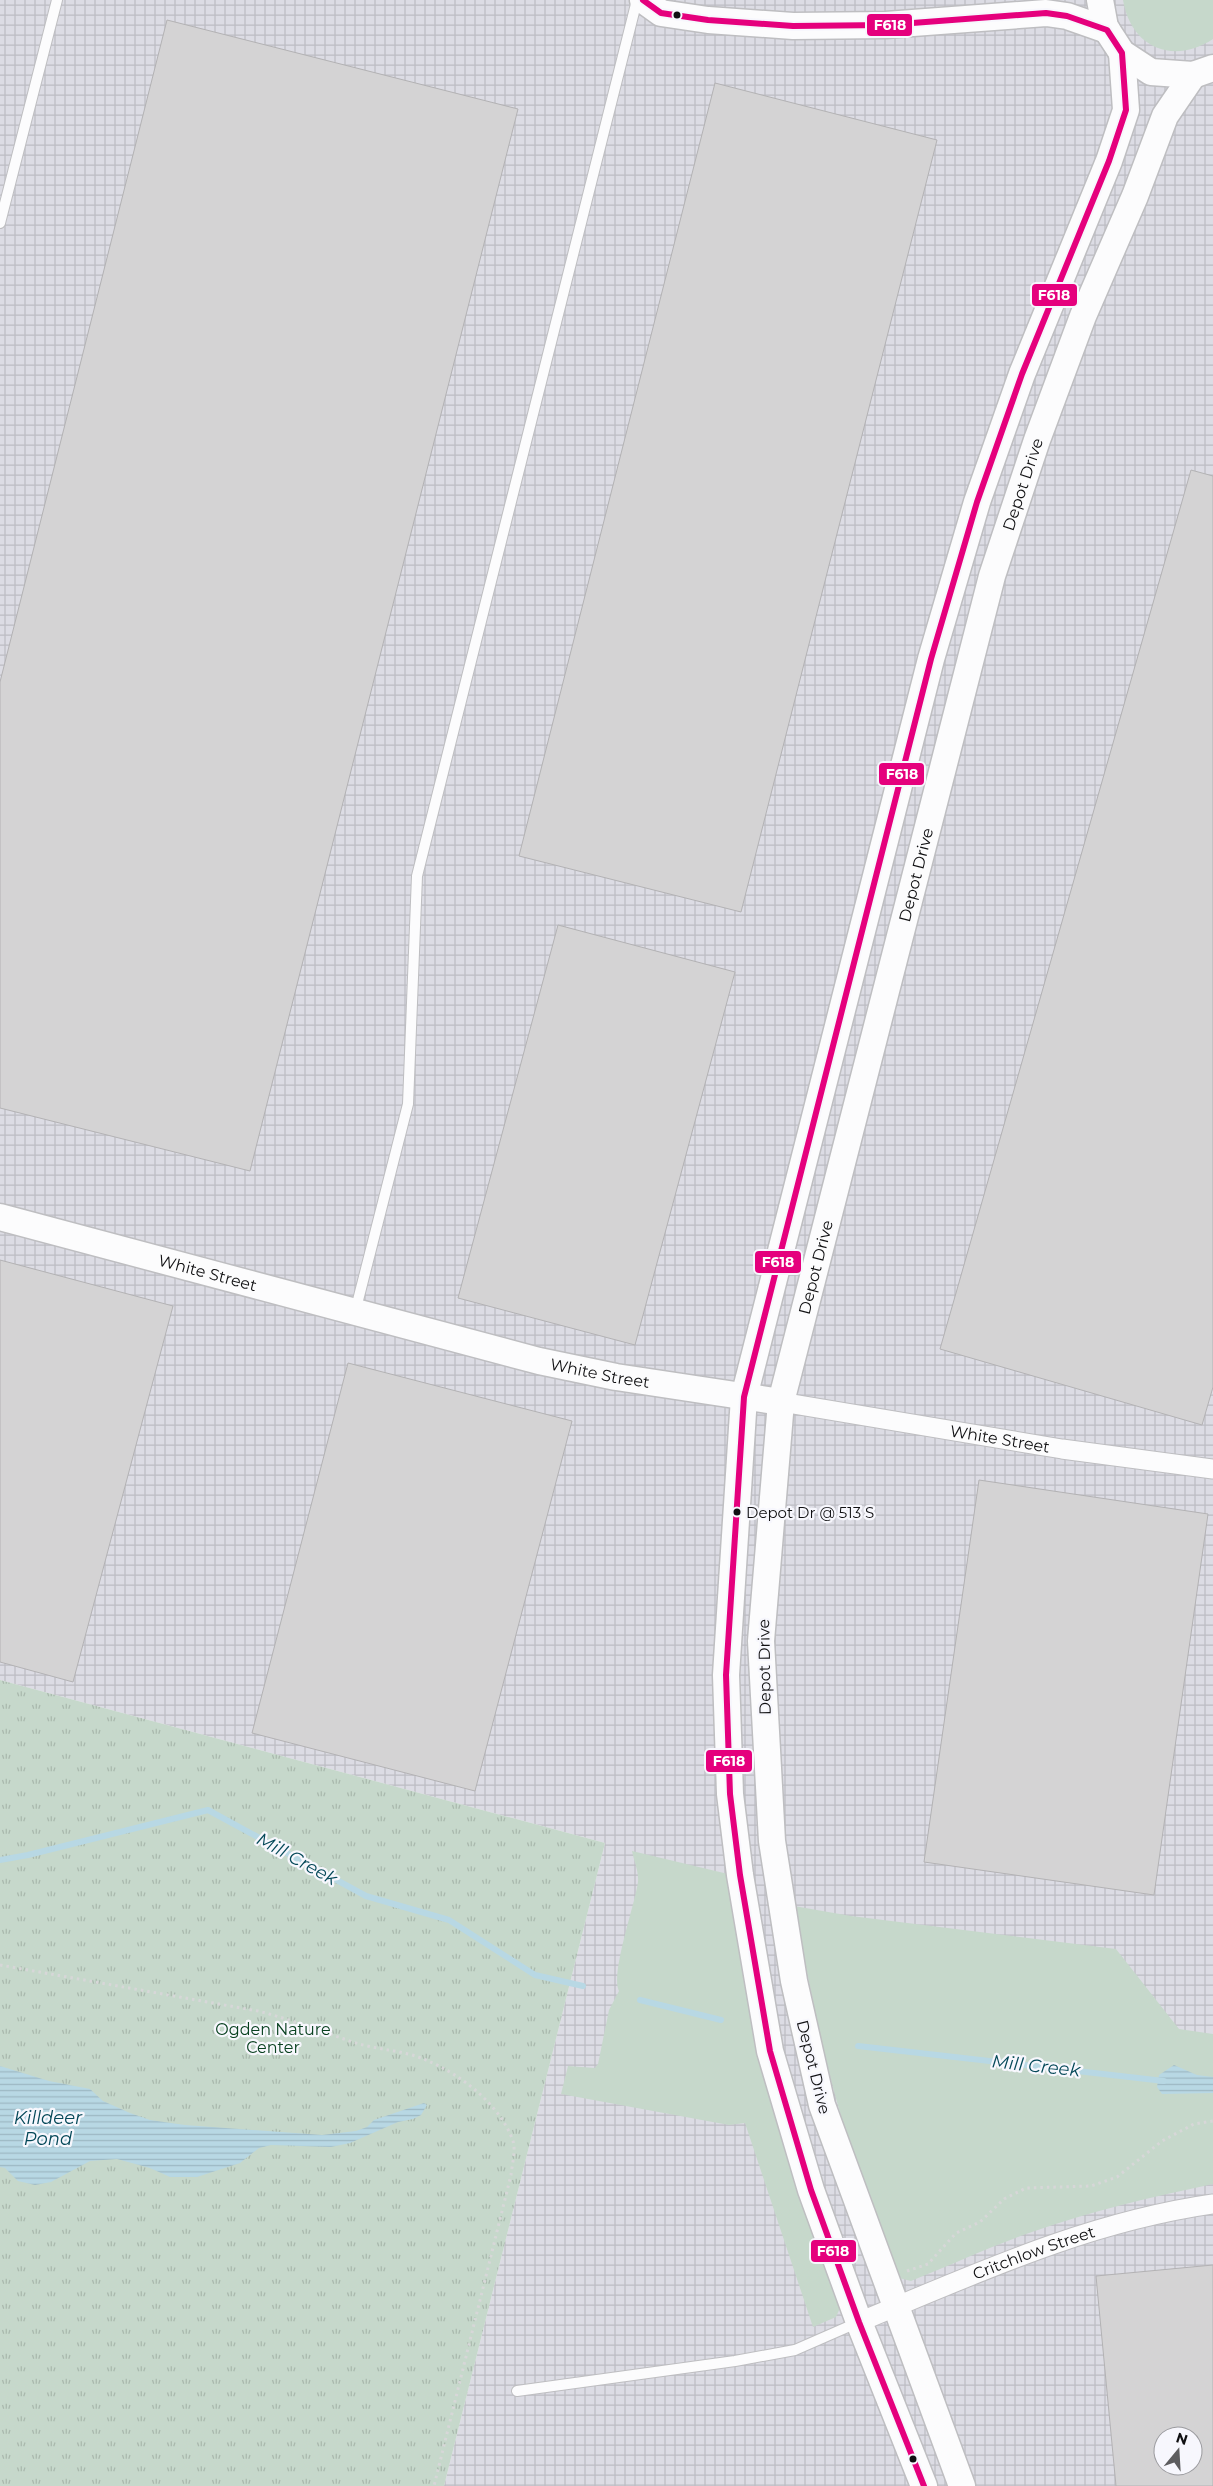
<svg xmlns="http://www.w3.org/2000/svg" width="1213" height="2486" viewBox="0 0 1213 2486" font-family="Montserrat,sans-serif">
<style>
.industrial{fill:url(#industrial-grid);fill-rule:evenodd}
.grass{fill:#c6d8cb}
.park{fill:url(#park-tufts)}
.water{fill:url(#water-rules)}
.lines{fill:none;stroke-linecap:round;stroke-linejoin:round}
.stream{stroke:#b8d8e4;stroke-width:6}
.building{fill:#d4d3d4;stroke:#b3b2b4;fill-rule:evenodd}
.lane-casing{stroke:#bebec1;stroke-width:12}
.street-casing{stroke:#bebec1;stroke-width:21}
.secondary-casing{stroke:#bebec1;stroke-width:29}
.path{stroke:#d7d7d8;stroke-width:3;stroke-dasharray:2.5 4;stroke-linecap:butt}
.lane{stroke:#fcfcfd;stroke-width:10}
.street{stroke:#fcfcfd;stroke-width:19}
.secondary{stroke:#fcfcfd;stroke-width:26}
.bus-1-casing{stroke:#f7f7fd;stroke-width:10}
.bus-1{stroke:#e5007d;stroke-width:6}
.bus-dot{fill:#101012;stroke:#f7f7fd;stroke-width:2}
.labels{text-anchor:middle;stroke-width:4.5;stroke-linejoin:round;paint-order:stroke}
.bus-label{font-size:15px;fill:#101012;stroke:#f7f7fd;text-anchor:start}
.street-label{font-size:16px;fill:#101012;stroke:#f7f7fd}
.park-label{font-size:16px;fill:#08411f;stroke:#f7f7fd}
.water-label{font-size:18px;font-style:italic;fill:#044858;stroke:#f7f7fd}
.line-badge{stroke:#f7f7fd;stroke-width:2}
.badge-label{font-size:14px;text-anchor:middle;font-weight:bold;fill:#fff}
</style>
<defs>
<pattern id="industrial-grid" width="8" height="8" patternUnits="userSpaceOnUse" patternTransform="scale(1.25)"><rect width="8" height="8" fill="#dcdce4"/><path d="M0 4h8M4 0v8" fill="none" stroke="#bcbcc3"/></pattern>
<pattern id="park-tufts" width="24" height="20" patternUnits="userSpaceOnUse" patternTransform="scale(1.25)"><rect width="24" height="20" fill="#c6d8cb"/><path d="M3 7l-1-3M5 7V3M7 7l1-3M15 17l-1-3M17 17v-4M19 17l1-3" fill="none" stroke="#a9b8ad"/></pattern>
<pattern id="water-rules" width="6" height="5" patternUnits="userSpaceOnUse" patternTransform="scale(1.25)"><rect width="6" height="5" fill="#b8d8e4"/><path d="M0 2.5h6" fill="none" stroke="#9db8c3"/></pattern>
</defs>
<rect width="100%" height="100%" fill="#ebebef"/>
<!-- industrial -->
<path class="industrial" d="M 0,0 L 1213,0 L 1213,2486 L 444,2486 L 605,1843 L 0,1680 ZM 1163,2436 L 1193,2436 L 1193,2466 L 1163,2466 Z"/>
<!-- grass -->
<g class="grass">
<path d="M 1123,0 L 1213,0 L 1213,39 C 1173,65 1131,48 1123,0 Z"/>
<path d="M 632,1851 L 728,1874 L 749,2002 L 840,2308 L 836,2317 L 813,2327 L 745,2123 L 729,2125 L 561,2094 L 568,2066 L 595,2068 L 598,2064 L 609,2010 L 619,1991 C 610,1975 635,1904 638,1882 C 639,1872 634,1861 632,1851 Z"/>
<path d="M 794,1906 L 851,1916 L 1116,1949 L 1179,2029 L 1213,2034 L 1213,2184 C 1152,2197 1091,2211 1032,2232 C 991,2246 951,2265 911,2281 L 899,2278 C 875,2220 853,2162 837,2102 C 819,2038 807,1971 794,1906 Z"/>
</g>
<!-- park -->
<path class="park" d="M 0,1680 L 605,1843 L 444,2486 L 0,2486 Z"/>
<!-- water -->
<g class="water">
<path d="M 1174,2065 L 1197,2075 L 1213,2077 L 1213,2093 L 1162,2094 L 1157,2087 L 1159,2075 Z"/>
<path d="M 0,2066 L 49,2081 L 90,2089 L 103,2101 L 130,2113 L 150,2120 L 185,2125 L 322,2135 L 356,2131 L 367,2127 L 374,2120 L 424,2103 L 427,2105 L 421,2115 L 413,2119 L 398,2122 L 350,2143 L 331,2147 L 271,2145 L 259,2148 L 240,2163 L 197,2177 L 170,2177 L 150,2168 L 117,2159 L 90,2161 L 51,2182 L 35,2185 L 18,2181 L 5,2168 L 0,2167 Z"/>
</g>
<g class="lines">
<!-- stream -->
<g class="stream">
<path d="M 0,1860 L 28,1855 L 208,1810 L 366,1896 L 449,1920 L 535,1975 L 583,1986"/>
<path d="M 640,2000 L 721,2020"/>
<path d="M 858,2046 L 1164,2081"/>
</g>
</g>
<!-- building -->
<g class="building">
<path d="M 167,20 L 518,109 L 250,1171 L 0,1108 L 0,682 Z"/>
<path d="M 715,83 L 937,140 L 741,912 L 519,856 Z"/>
<path d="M 1191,470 L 1213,476 L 1213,1387 L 1202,1425 L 940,1349 Z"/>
<path d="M 558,925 L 735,972 L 635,1345 L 458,1298 Z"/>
<path d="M 0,1260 L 173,1306 L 73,1682 L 0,1662 Z"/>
<path d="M 348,1363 L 572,1421 L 475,1791 L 252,1733 Z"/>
<path d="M 979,1480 L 1208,1514 L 1154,1895 L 924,1862 Z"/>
<path d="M 1213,2265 L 1213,2486 L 1116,2486 L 1096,2276 ZM 1163,2436 L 1193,2436 L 1193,2466 L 1163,2466 Z"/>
</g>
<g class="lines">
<!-- lane casing -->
<g class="lane-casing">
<g id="lane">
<path d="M 0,223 L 57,0"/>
<path d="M 355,1312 L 408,1104 L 417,876 L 637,0"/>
<path d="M 517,2391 L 735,2361 L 795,2350 L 859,2322"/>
</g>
</g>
<!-- street casing -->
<g class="street-casing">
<g id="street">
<path id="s1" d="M 781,1402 L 1062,1449 L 1213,1469"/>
<path id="s2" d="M 859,2322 C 975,2274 1087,2222 1213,2204"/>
</g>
</g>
<!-- secondary casing -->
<g class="secondary-casing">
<g id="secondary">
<path d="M 643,0 L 661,13 L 708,20 L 793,26 L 886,25 L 1046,13 L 1067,16 L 1107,30"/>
<path d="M 1100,0 L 1105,27 L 1122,53 L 1151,72 L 1193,75 L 1213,68"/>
<path id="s3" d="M 0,1217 L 539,1361 L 616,1377 L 781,1402"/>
<path d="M 924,2486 L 859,2322 L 811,2190 L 770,2051 L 740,1875 L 730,1794 L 726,1675 L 744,1397 L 931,659 L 977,502 L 1022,374 L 1109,161 L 1126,110 L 1122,53"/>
<path id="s4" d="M 962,2486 L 822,2105 L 794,1981 L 772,1841 L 761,1641 L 781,1402 L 992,576 L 1037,440 L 1083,316 L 1135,196 L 1165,116 L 1193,75"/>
</g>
</g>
<!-- path -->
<g class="path">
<path d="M 0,1965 L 258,2011 C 293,2020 325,2033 359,2044 C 381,2050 406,2051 426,2060 C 460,2074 500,2104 513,2141 C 516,2150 512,2165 511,2175 L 434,2486"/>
<path d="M 907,2271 L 928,2264 L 956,2233 L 980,2222 L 1004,2199 L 1026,2188 L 1091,2186 L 1117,2177 L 1162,2141 L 1194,2124 L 1213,2121"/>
</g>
<!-- lane -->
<use href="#lane" class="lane"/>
<!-- street -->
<use href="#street" class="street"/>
<!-- secondary -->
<use href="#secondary" class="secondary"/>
<!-- bus-1 casing -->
<g class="bus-1-casing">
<path id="bus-1" d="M 643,0 L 661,13 L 708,20 L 793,26 L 886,25 L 1046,13 L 1067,16 L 1107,30 L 1122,53 L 1126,110 L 1109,161 L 1022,374 L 977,502 L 931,659 L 744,1397 L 726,1675 L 730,1794 L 740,1875 L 770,2051 L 811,2190 L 859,2322 L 924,2486"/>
</g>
<!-- bus-1 -->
<use href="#bus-1" class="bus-1"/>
</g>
<!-- markers -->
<g class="bus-dot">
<circle cx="677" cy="15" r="4.5"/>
<circle cx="737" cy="1512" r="4.5"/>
<circle cx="913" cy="2459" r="4.5"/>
</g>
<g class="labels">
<!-- bus labels -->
<g class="bus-label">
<text x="746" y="1518">Depot Dr @ 513 S</text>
</g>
<!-- street labels -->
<g class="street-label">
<text dy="6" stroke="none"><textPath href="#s4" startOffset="2064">Depot Drive</textPath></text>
<text dy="6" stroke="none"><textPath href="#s4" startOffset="1659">Depot Drive</textPath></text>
<text dy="6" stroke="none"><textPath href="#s4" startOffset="1254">Depot Drive</textPath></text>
<text dy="6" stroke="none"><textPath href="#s3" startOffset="215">White Street</textPath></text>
<text dy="6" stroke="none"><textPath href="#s3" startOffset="620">White Street</textPath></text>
<text dy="6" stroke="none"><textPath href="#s1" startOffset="222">White Street</textPath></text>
<text transform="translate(764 1667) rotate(-91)" y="6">Depot Drive</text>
<text transform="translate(814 2067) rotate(76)" y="6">Depot Drive</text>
<text dy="6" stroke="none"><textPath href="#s2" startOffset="188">Critchlow Street</textPath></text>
</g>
<!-- park labels -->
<g class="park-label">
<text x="273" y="2035">Ogden Nature<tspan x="273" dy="18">Center</tspan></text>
</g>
<!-- water labels -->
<g class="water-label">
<text transform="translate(297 1859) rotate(29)" y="6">Mill Creek</text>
<text transform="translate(1036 2066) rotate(6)" y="6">Mill Creek</text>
<text x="48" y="2124">Killdeer<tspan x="48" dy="21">Pond</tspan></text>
</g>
</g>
<g class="line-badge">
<rect x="866" y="13" width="47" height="24" rx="5" fill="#e5007d"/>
<rect x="1031" y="283" width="47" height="24" rx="5" fill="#e5007d"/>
<rect x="878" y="762" width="47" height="24" rx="5" fill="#e5007d"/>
<rect x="754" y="1250" width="48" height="24" rx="5" fill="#e5007d"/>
<rect x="705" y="1749" width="48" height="24" rx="5" fill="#e5007d"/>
<rect x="810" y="2239" width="47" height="24" rx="5" fill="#e5007d"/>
</g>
<g class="badge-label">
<text x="890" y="30">F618</text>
<text x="1054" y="300">F618</text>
<text x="902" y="779">F618</text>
<text x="778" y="1267">F618</text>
<text x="729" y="1766">F618</text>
<text x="833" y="2256">F618</text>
</g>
<!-- north arrow -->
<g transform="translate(1178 2451) rotate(18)"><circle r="24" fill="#f7f7fd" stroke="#9b9b9f"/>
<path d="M0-4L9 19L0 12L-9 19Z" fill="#5d5d5f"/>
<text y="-8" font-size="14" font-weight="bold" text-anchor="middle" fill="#101012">N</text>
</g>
</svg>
